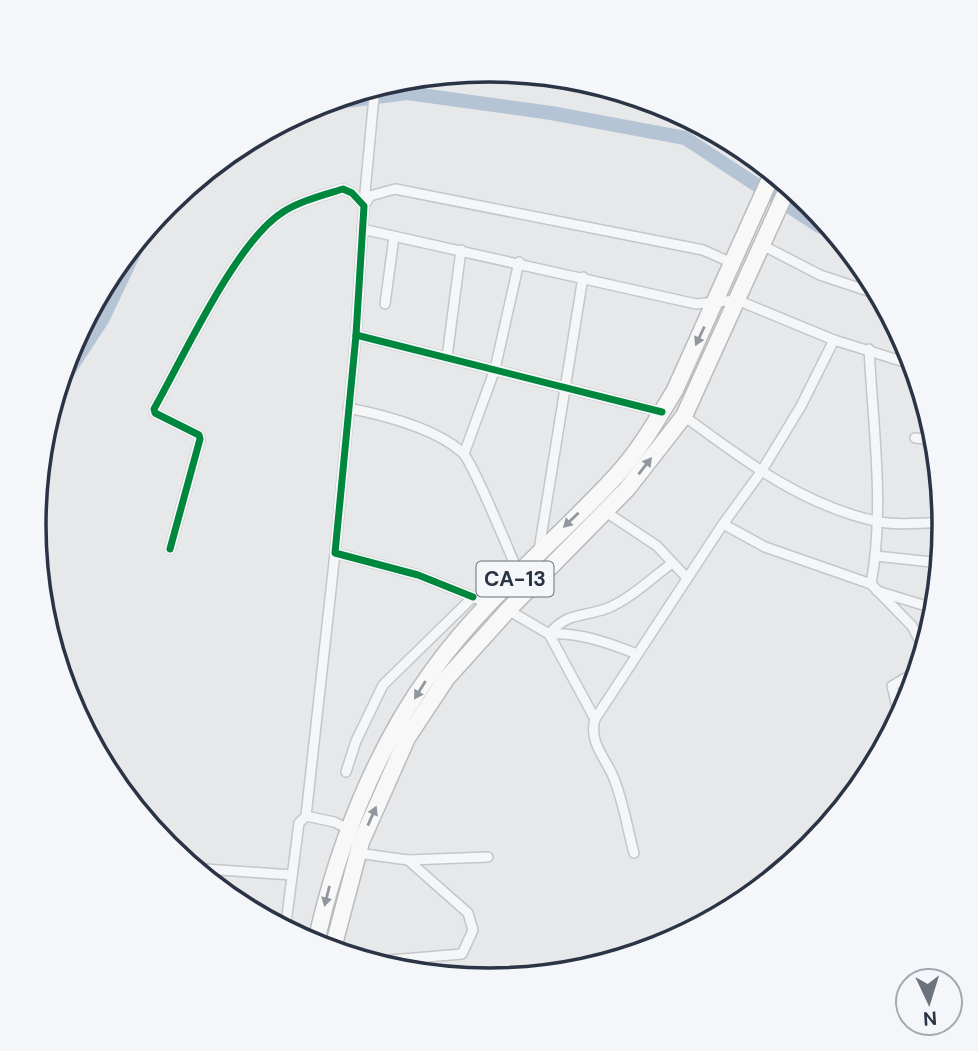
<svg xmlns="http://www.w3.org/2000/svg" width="978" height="1051" viewBox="0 0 978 1051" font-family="'DM Sans',sans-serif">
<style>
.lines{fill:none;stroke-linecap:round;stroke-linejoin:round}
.river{stroke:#b4c4d5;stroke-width:14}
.street-casing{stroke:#c4c6c8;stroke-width:12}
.highway-casing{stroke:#b8bbbf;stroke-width:19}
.street{stroke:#f5f6f7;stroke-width:9}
.highway{stroke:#f8f8f8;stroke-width:16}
.cycleway-casing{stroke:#f4f6f9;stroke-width:11}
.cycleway{stroke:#00873e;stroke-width:7}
.oneway{fill:#92969e}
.labels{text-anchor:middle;stroke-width:5;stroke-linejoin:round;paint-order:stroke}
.shield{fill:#f4f6f9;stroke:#676e7b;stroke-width:2}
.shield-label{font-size:21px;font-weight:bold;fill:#2b3445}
.rim{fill:none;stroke:#2b3445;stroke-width:3.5}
</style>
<rect width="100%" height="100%" fill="#e6e8ea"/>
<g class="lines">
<!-- river -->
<g class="river">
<path d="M 299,113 L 346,101 L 407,93 L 551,113 L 685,138 L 819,226 L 836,233"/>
<path d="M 219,160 L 250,139"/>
<path d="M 56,390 L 102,320 L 145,230 L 190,184"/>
<path d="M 40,460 L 49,413"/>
</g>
<!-- street casing -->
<g class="street-casing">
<g id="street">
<path d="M 364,203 L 375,86"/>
<path d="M 364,206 L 370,196 L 395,189 L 703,250 L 732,263"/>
<path d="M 362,229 L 696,304 L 737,300 L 834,340 L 914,365"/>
<path d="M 762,245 L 820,275 L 880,295"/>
<path d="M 385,304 L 394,237"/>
<path d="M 869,349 C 873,426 885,508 871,584 L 912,626 L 925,651"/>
<path d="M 447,357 L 461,250"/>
<path d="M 348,408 C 384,415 433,427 462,452 C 473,462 510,554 519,574"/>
<path d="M 684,416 C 745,461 805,507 880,522 C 901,526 923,522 944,523"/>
<path d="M 915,438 L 936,440"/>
<path d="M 464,454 L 495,369 L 519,262"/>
<path d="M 606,512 L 657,546 L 687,578"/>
<path d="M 723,524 L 765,547 L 871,584"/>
<path d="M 170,549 L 200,439 L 199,435 L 155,413 L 154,409 C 183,358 236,241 283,212 C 300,201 324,195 343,189 L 352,193 L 364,206 L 356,335"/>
<path d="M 539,550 L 583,277"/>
<path d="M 876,556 L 941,563"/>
<path d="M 877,591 L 936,609"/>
<path d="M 473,597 L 418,575 L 335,553 L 356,335 L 662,412"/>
<path d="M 508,610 L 549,634 L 595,719"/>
<path d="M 549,634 C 569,611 582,618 608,608 C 630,599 652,578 671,564"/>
<path d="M 549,634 C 579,632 609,643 637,654"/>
<path d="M 900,719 L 892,686 L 919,670"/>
<path d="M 346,772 L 356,741 L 383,685 L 473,597 L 490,605"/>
<path d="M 306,816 L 335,553"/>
<path d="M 357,853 L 408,860 L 488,857"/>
<path d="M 634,853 C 627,828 623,798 612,774 C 603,755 589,741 595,719 L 723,524 L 761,472 L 801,406 L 834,340"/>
<path d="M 191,868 L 292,875"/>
<path d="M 285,931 L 299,823 L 306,816 L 334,822 L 349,829"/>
<path d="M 367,962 L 462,954 L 473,930 L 468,913 L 408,860"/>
</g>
</g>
<!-- highway casing -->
<g class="highway-casing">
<g id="highway">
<path d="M 315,947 C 336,850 374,750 433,670 C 485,598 555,542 615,477 C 639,451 657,420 675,390 L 773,172"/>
<path d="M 332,952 L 361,842 L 407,738 L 446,679 L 508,610 L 627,489 L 684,416 L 789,185"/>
</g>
</g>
<!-- street -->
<use href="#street" class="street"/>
<!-- highway -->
<use href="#highway" class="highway"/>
<!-- cycleway casing -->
<g class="cycleway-casing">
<g id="cycleway">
<path d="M 170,549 L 200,439 L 199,435 L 155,413 L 154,409 C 183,358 236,241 283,212 C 300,201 324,195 343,189 L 352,193 L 364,206 L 356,335"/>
<path d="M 473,597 L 418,575 L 335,553 L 356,335 L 662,412"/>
</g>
</g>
<!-- cycleway -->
<use href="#cycleway" class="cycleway"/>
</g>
<!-- one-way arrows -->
<defs><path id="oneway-solid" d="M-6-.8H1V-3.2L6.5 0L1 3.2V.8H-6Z" transform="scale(1.75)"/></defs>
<g class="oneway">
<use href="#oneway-solid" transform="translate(700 336) rotate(115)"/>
<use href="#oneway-solid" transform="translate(645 466) rotate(-52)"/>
<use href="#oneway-solid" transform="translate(571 520) rotate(136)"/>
<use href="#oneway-solid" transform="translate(420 690) rotate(122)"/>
<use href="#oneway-solid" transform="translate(372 816) rotate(-66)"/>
<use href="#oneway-solid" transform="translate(327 896) rotate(104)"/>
</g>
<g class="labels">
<!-- shield labels -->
<rect class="shield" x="476.5" y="561.5" width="77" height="35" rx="5"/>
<g class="shield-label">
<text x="515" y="586">CA-13</text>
</g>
</g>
<!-- crop -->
<path d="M0 0H978V1051H0ZM46 525a443 443 0 1 1 886 0a443 443 0 1 1-886 0Z" fill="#f4f6f9" fill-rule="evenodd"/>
<path class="rim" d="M46 525a443 443 0 1 1 886 0a443 443 0 1 1-886 0Z"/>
<!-- north arrow -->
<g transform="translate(929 1002) rotate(176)"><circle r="33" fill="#f4f6f9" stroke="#a4a8b1" stroke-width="2"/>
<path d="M0-5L12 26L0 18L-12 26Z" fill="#6c737f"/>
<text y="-10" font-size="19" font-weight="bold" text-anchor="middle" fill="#2b3445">N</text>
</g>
</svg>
